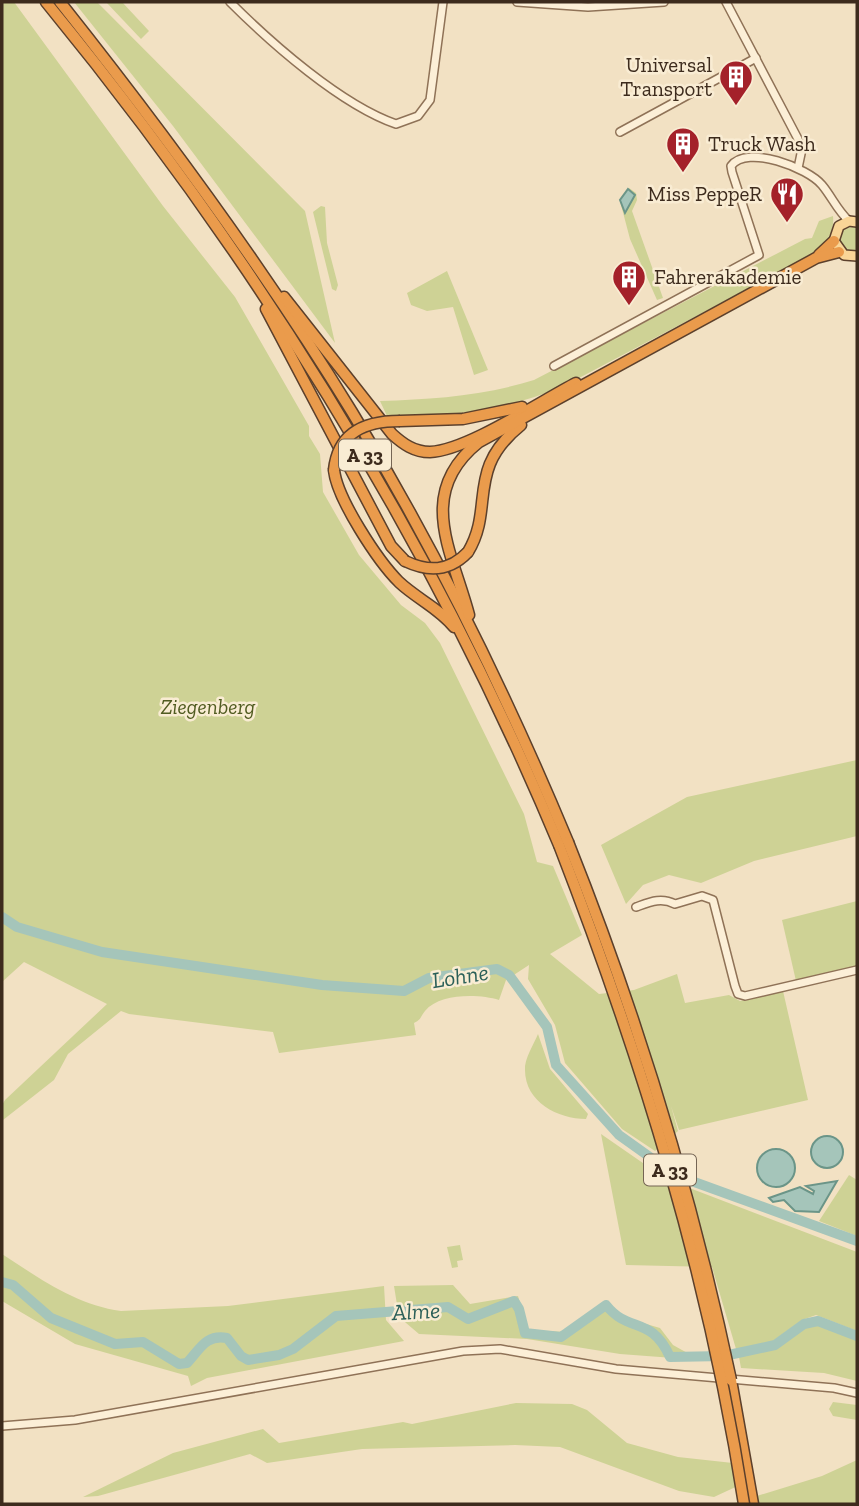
<svg xmlns="http://www.w3.org/2000/svg" width="859" height="1506" viewBox="0 0 859 1506" font-family="'Zilla Slab',serif">
<style>
.green{fill:#ced295}
.water{fill:#a5c5ba;stroke:#6b9588;stroke-width:2}
.lines{fill:none;stroke-linecap:round;stroke-linejoin:round}
.river{stroke:#a5c5ba;stroke-width:10}
.minor-casing{stroke:#8f7257;stroke-width:10}
.major-casing{stroke:#5c402c;stroke-width:12}
.highway-casing{stroke:#5c402c;stroke-width:13}
.minor{stroke:#fcefd7;stroke-width:7}
.major{stroke:#f9d597;stroke-width:9}
.highway{stroke:#ea9b4c;stroke-width:10}
.highway-bridge-casing{stroke:#5c402c;stroke-width:13;stroke-linecap:butt}
.highway-bridge{stroke:#ea9b4c;stroke-width:10}
.labels{text-anchor:middle;stroke-width:5;stroke-linejoin:round;paint-order:stroke}
.shield{fill:#f9ecd3;stroke:#756554;stroke-width:2}
.shield-label{font-size:19px;font-weight:bold;fill:#3d2b1d}
.poi-label{font-size:21px;fill:#3d2b1d;stroke:#f9ecd3;text-anchor:end}
.park-label{font-size:21px;font-style:italic;fill:#515c21;stroke:#f9ecd3}
.water-label{font-size:23px;font-style:italic;fill:#2b5f58;stroke:#f9ecd3}
</style>
<rect width="100%" height="100%" fill="#f2e1c3"/>
<!-- green -->
<g class="green">
<path d="M 2,2 L 14,2 L 163,206 L 235,297 L 309,426 L 309,436 L 320,454 L 323,492 L 359,555 L 401,605 L 425,623 L 440,643 L 524,814 L 537,862 L 553,866 L 582,935 L 550,954 L 599,994 L 634,990 L 677,974 L 685,1003 L 729,995 L 740,1001 L 783,991 L 808,1100 L 679,1130 L 671,1106 L 678,1131 L 655,1151 L 622,1129 L 565,1063 L 555,1025 L 528,979 L 529,965 L 506,980 L 499,1000 C 479,994 440,993 425,1011 C 420,1017 422,1019 414,1023 L 416,1035 L 279,1053 L 273,1032 L 129,1014 L 121,1011 L 68,1054 L 54,1080 L 3,1120 L 2,1124 L 2,1105 L 5,1100 L 107,1004 L 24,962 L 2,982 Z"/>
<path d="M 74,2 L 97,2 L 305,211 L 335,343 L 173,126 Z"/>
<path d="M 106,2 L 122,2 L 149,31 L 141,39 Z"/>
<path d="M 629,188 L 636,193 L 637,200 L 632,211 L 663,298 L 657,300 L 630,239 L 620,201 Z"/>
<path d="M 321,206 L 325,207 L 327,243 L 338,285 L 336,291 L 332,289 L 313,212 Z"/>
<path d="M 833,216 C 835,237 822,247 806,258 L 562,387 C 501,411 452,417 387,416 L 380,401 C 434,399 483,396 534,380 L 805,239 L 812,238 L 819,221 Z"/>
<path d="M 850,225 L 857,226 L 857,252 L 850,253 L 841,248 L 838,238 L 843,228 Z"/>
<path d="M 447,271 L 488,370 L 474,375 L 453,307 L 427,311 L 411,305 L 407,293 Z"/>
<path d="M 857,760 L 857,836 L 754,861 L 701,883 L 669,875 L 643,885 L 626,904 L 601,845 L 687,797 Z"/>
<path d="M 857,901 L 857,966 L 796,981 L 782,920 Z"/>
<path d="M 538,1034 L 550,1069 L 588,1114 L 586,1119 C 558,1119 525,1102 525,1070 C 524,1059 534,1044 538,1034 Z"/>
<path d="M 601,1134 L 666,1179 L 857,1252 L 857,1331 L 816,1315 L 802,1320 L 773,1341 L 736,1349 L 712,1267 L 626,1265 Z"/>
<path d="M 849,1175 L 857,1180 L 857,1236 L 819,1221 Z"/>
<path d="M 460,1245 L 463,1260 L 457,1261 L 458,1267 L 452,1268 L 447,1247 Z"/>
<path d="M 2,1254 C 39,1278 76,1305 121,1311 L 228,1306 L 384,1286 L 386,1320 L 404,1341 L 207,1378 L 191,1386 L 188,1376 L 75,1344 L 2,1301 Z"/>
<path d="M 453,1285 L 470,1304 L 518,1296 L 528,1330 L 565,1332 L 602,1303 L 609,1303 L 622,1317 L 660,1328 L 673,1345 L 700,1360 L 620,1354 L 527,1339 L 419,1334 L 399,1317 L 394,1286 Z"/>
<path d="M 819,1323 L 857,1338 L 857,1381 L 824,1373 L 741,1368 L 739,1357 L 777,1348 L 806,1327 Z"/>
<path d="M 833,1402 L 857,1405 L 857,1420 L 833,1416 L 829,1409 Z"/>
<path d="M 516,1403 L 572,1404 L 587,1410 L 627,1443 L 678,1457 L 742,1464 L 742,1484 L 714,1497 L 679,1491 L 560,1447 L 515,1445 L 362,1449 L 267,1463 L 250,1454 L 98,1496 L 83,1497 L 173,1453 L 263,1429 L 279,1443 L 403,1422 L 412,1424 Z"/>
<path d="M 857,1460 L 857,1504 L 731,1504 L 822,1476 Z"/>
</g>
<!-- water -->
<g class="water">
<path d="M 628,189 L 635,195 L 625,213 L 620,200 Z"/>
<circle cx="827" cy="1152" r="16"/>
<circle cx="776" cy="1168" r="19"/>
<path d="M 837,1181 L 819,1212 L 795,1211 L 784,1200 L 773,1202 L 769,1198 L 800,1187 L 813,1194 L 814,1191 L 806,1186 Z"/>
</g>
<g class="lines">
<!-- river -->
<g class="river">
<path d="M 2,917 L 17,927 L 102,952 L 322,985 L 404,991 L 429,978 L 497,969 L 509,975 L 547,1027 L 556,1065 L 619,1135 L 675,1175 L 857,1241"/>
<path d="M 2,1282 L 13,1285 L 51,1318 L 115,1344 L 143,1342 L 179,1364 L 187,1363 C 200,1349 206,1334 227,1338 L 241,1356 L 248,1360 L 279,1355 L 293,1349 L 336,1316 L 448,1307 L 468,1319 L 514,1301 L 519,1309 L 525,1333 L 561,1337 L 606,1305 C 629,1334 651,1315 670,1357 L 724,1356 L 775,1345 L 804,1324 L 818,1321 L 857,1336"/>
</g>
<!-- minor casing -->
<g class="minor-casing">
<g id="minor">
<path d="M 230,2 C 271,43 341,105 396,124 L 418,116 L 430,100 L 443,2"/>
<path d="M 517,2 L 588,7 L 664,2"/>
<path d="M 726,2 L 798,139 L 802,149 L 798,168"/>
<path d="M 620,132 L 756,58"/>
<path d="M 554,366 L 759,255 L 732,172 L 731,166 C 747,144 808,168 822,185 C 832,197 837,210 849,221"/>
<path d="M 636,907 C 650,902 661,897 675,904 L 702,896 L 713,900 L 735,986 L 738,994 L 745,996 L 857,970"/>
<path d="M 2,1426 L 75,1420 L 463,1351 L 500,1349 L 616,1369 L 834,1388 L 857,1393"/>
</g>
</g>
<!-- major casing -->
<g class="major-casing">
<path id="major" d="M 857,222 L 849,221 L 839,226 L 834,241 L 844,255 L 857,256"/>
</g>
<!-- highway casing -->
<g class="highway-casing">
<g id="highway">
<path d="M 46,2 C 256,258 431,539 559,845"/>
<path d="M 60,2 C 164,133 264,268 352,412 C 435,549 506,693 568,842"/>
<path d="M 819,255 L 834,241"/>
<path d="M 284,297 L 392,434 C 403,444 414,452 430,452 C 466,451 541,401 576,383"/>
<path d="M 266,309 L 391,546 L 405,561"/>
<path d="M 400,421 L 463,419 L 522,407"/>
<path d="M 334,470 C 337,499 378,561 399,582 C 417,599 439,608 454,627"/>
<path d="M 468,552 C 495,507 465,470 521,425"/>
<path d="M 469,615 C 452,551 415,493 479,442 L 816,258 L 839,252"/>
<path d="M 731,1380 L 753,1504"/>
</g>
</g>
<!-- minor -->
<use href="#minor" class="minor"/>
<!-- major -->
<use href="#major" class="major"/>
<!-- highway -->
<use href="#highway" class="highway"/>
<!-- highway-bridge casing -->
<g class="highway-bridge-casing">
<g id="highway-bridge">
<path d="M 334,470 C 338,432 365,421 400,421"/>
<path d="M 405,561 C 428,572 449,572 468,552"/>
<path d="M 568,842 C 638,1017 692,1196 731,1380"/>
<path d="M 559,845 C 642,1059 709,1277 744,1504"/>
</g>
</g>
<!-- highway-bridge -->
<use href="#highway-bridge" class="highway-bridge"/>
</g>
<!-- icons -->
<defs>
<g id="building-pin" transform="scale(1.75)"><path d="M0 17L-7.5 6A9.5 9.5 0 1 1 7.5 6Z" fill="#a4212a" stroke="#f9ecd3"/><path d="M-4-6H4V6H1V3H-1V6H-4ZM-2.5-4.3h1.7v1.8h-1.7ZM.8-4.3h1.7v1.8H.8ZM-2.5-1h1.7V.8h-1.7ZM.8-1h1.7V.8H.8Z" fill="#fff"/></g>
<g id="restaurant-pin" transform="scale(1.75)"><path d="M0 17L-7.5 6A9.5 9.5 0 1 1 7.5 6Z" fill="#a4212a" stroke="#f9ecd3"/><path d="M-5-6h1v4h1v-4h1v4h1v-4h1v5L-1.5 .5V6h-2V.5L-5-1ZM5-6V6H3V1.5H1.5Q1.5-4 5-6Z" fill="#fff"/></g>
</defs>
<g fill-rule="evenodd">
<use href="#building-pin" x="736" y="77"/>
<use href="#building-pin" x="683" y="144"/>
<use href="#restaurant-pin" x="787" y="194"/>
<use href="#building-pin" x="629" y="277"/>
</g>
<g class="labels">
<!-- shield labels -->
<g class="shield">
<rect x="339" y="439.5" width="52" height="31" rx="5"/>
<rect x="644" y="1154.5" width="52" height="31" rx="5"/>
</g>
<g class="shield-label">
<text x="365" y="462">A 33</text>
<text x="670" y="1177">A 33</text>
</g>
<!-- poi labels -->
<g class="poi-label">
<text x="712" y="72">Universal<tspan x="712" dy="24">Transport</tspan></text>
<text x="708" y="151" text-anchor="start">Truck Wash</text>
<text x="762" y="201">Miss PeppeR</text>
<text x="654" y="284" text-anchor="start">Fahrerakademie</text>
</g>
<!-- park labels -->
<g class="park-label">
<text x="208" y="714">Ziegenberg</text>
</g>
<!-- water labels -->
<g class="water-label">
<text transform="translate(460 976) rotate(-9)" y="8">Lohne</text>
<text transform="translate(416 1311) rotate(-3)" y="8">Alme</text>
</g>
</g>
<!-- border -->
<rect width="859" height="1506" fill="none" stroke="#3d2b1d" stroke-width="7"/>
</svg>
